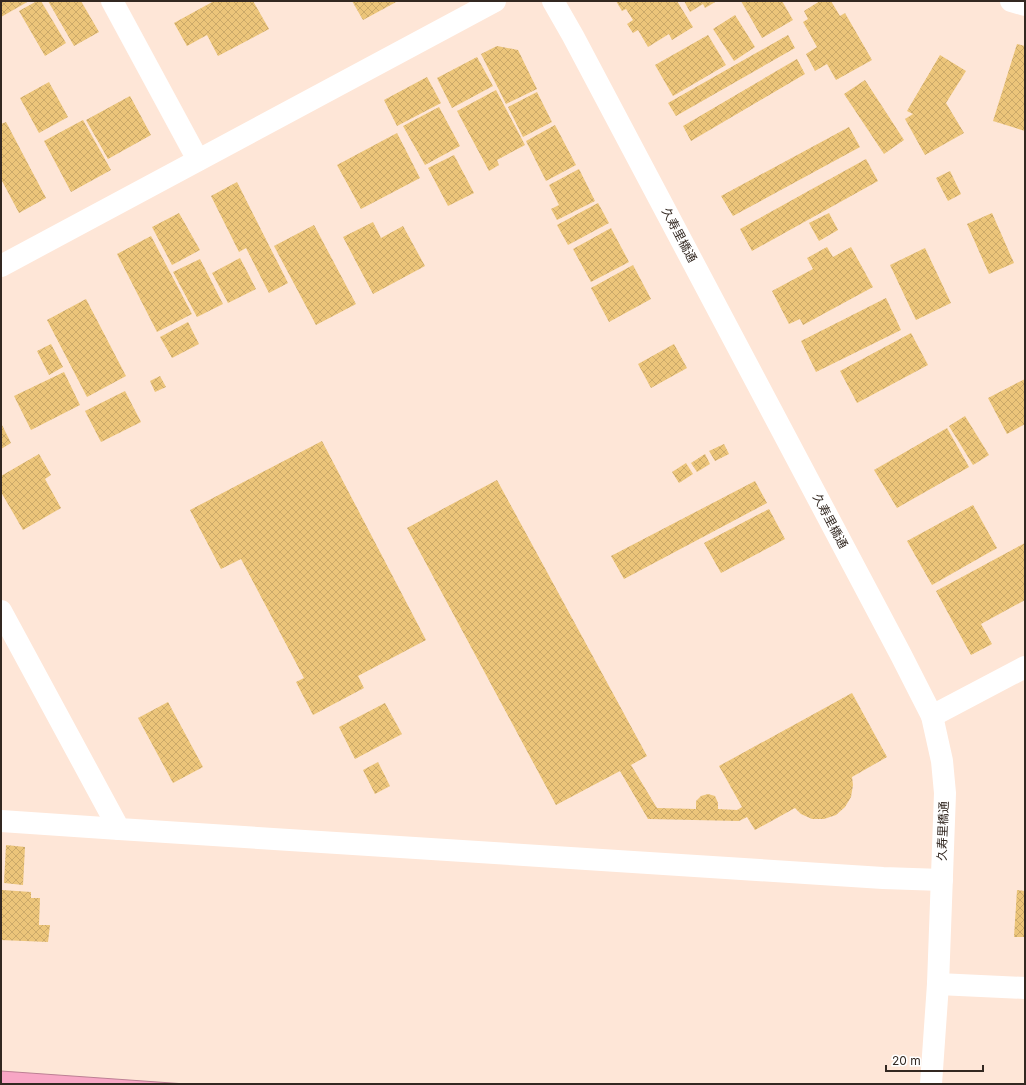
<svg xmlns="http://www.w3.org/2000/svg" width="1026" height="1085" viewBox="0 0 1026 1085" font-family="Inter,'Noto Sans JP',sans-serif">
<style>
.water{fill:#f8a6c5;stroke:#bd8094}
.building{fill:url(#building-cross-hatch)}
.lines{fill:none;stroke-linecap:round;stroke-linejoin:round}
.minor{stroke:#fff;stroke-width:22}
.tertiary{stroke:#fff;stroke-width:22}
.labels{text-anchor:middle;stroke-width:3.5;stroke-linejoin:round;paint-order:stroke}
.street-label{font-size:12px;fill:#332821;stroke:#fff}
</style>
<defs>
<pattern id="building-cross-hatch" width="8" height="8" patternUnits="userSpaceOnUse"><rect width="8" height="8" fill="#ecc57a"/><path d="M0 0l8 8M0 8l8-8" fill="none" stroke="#cba969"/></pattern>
</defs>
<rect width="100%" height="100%" fill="#fee6d7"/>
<!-- water -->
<path class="water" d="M 1,1071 L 186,1084 L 1,1084 Z"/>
<!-- building -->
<g class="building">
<path d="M 1,1 L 29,1 L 1,17 Z"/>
<path d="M 37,1 L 41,1 L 66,43 L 45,56 L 19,11 Z"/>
<path d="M 48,1 L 81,1 L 99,32 L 74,46 Z"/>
<path d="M 214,1 L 253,1 L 269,29 L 218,56 L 207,35 L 187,46 L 174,23 Z"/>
<path d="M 352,1 L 398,1 L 363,20 Z"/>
<path d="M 616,1 L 677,1 L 693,27 L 672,40 L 669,34 L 648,47 L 638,30 L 633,33 L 627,24 L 633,20 L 626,9 L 622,11 Z"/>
<path d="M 684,1 L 717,1 L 705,8 L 703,4 L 690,12 Z"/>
<path d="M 741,1 L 782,1 L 793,20 L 762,38 Z"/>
<path d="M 820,1 L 831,1 L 840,16 L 845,13 L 872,60 L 836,80 L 827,64 L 815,71 L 806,54 L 817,47 L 803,22 L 808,19 L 804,11 Z"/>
<path d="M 735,15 L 755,47 L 734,61 L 713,29 Z"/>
<path d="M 708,35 L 726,65 L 673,96 L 655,65 Z"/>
<path d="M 788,35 L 795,48 L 676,116 L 668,103 Z"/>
<path d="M 1017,44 L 1025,46 L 1025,131 L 993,121 Z"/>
<path d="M 497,46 L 518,50 L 537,89 L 506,104 L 481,54 Z"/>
<path d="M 940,55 L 966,71 L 946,103 L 964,133 L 925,155 L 905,119 L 913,114 L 907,111 Z"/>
<path d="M 477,57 L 493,86 L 452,108 L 437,78 Z"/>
<path d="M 797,59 L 805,74 L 691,141 L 683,126 Z"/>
<path d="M 427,77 L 441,103 L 397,126 L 384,100 Z"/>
<path d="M 865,80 L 904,140 L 884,154 L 844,94 Z"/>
<path d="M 49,82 L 68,117 L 39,133 L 20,98 Z"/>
<path d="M 496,90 L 525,145 L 497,160 L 499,165 L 489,171 L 457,111 Z"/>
<path d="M 537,92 L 552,122 L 523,137 L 508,107 Z"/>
<path d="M 130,96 L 151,135 L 108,159 L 86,120 Z"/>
<path d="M 439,107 L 460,146 L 425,165 L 403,126 Z"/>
<path d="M 83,120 L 111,170 L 71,192 L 44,141 Z"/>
<path d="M 6,122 L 46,198 L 19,213 L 1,179 L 1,124 Z"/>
<path d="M 555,125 L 576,165 L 546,181 L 526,141 Z"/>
<path d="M 849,127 L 860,147 L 733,216 L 721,196 Z"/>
<path d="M 397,133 L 420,178 L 361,209 L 337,165 Z"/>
<path d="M 454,155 L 474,193 L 448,206 L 428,168 Z"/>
<path d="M 866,159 L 878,181 L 752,251 L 740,229 Z"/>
<path d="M 579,169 L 595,201 L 557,220 L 551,209 L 559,205 L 549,185 Z"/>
<path d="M 950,171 L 961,194 L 948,201 L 936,178 Z"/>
<path d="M 237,182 L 288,283 L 269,293 L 246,248 L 239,252 L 211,196 Z"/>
<path d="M 598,203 L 609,223 L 568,245 L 557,225 Z"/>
<path d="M 179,213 L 200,250 L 172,265 L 152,227 Z"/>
<path d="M 829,213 L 838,230 L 819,241 L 809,223 Z"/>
<path d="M 992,213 L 1014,263 L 989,274 L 967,224 Z"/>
<path d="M 373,222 L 381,238 L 403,226 L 425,266 L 373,294 L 343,237 Z"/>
<path d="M 314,225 L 356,304 L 316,325 L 274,246 Z"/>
<path d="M 611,228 L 629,262 L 591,282 L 573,249 Z"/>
<path d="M 151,236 L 192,314 L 157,332 L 117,254 Z"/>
<path d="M 827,247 L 833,257 L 851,247 L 873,287 L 803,325 L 800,319 L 789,324 L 772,291 L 813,269 L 807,258 Z"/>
<path d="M 925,248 L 951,303 L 916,320 L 890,265 Z"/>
<path d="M 240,258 L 256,289 L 228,303 L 212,273 Z"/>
<path d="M 200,259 L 223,304 L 197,317 L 173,272 Z"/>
<path d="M 633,265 L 651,299 L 609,322 L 591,288 Z"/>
<path d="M 886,298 L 901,330 L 816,372 L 801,341 Z"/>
<path d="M 86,299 L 126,376 L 87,397 L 47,320 Z"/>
<path d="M 188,322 L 199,344 L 172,358 L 160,337 Z"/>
<path d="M 911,333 L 928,365 L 857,403 L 840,371 Z"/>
<path d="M 51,344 L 63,367 L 49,375 L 37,351 Z"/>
<path d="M 674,344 L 687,368 L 651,388 L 638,364 Z"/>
<path d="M 64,372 L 80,405 L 31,430 L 14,396 Z"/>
<path d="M 160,376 L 166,387 L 155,392 L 150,381 Z"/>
<path d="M 1025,379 L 1025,424 L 1007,434 L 988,398 Z"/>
<path d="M 125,391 L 141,422 L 101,442 L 85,411 Z"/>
<path d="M 965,416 L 989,455 L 973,465 L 949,426 Z"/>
<path d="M 1,423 L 11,443 L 1,449 Z"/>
<path d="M 947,428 L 969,467 L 897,508 L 874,470 Z"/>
<path d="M 322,441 L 426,640 L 358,676 L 364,688 L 313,715 L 296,682 L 304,678 L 241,559 L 221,569 L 190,510 Z"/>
<path d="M 724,444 L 729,454 L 715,461 L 709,451 Z"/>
<path d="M 39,454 L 51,475 L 45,479 L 61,508 L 23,530 L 1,492 L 1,476 Z"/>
<path d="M 705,454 L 710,464 L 697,472 L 691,463 Z"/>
<path d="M 686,463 L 693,474 L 679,483 L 672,472 Z"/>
<path d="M 497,480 L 647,756 L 631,765 L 657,808 L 696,809 L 696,801 L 701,796 L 708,794 L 715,796 L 718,803 L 718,809 L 737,810 L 742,807 L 719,766 L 852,693 L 887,757 L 852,777 L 853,785 L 851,797 L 845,807 L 836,815 L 824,819 L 812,819 L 801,814 L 795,808 L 755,830 L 747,817 L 739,821 L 648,819 L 620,771 L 556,805 L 407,528 Z"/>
<path d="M 755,481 L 767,503 L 624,579 L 611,556 Z"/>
<path d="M 973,505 L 997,548 L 932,585 L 907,541 Z"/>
<path d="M 769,509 L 785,539 L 721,573 L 704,543 Z"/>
<path d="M 1025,543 L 1025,600 L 981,624 L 992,644 L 971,655 L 936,591 Z"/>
<path d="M 168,702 L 203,767 L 173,783 L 138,718 Z"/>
<path d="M 385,703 L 402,734 L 355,759 L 339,727 Z"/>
<path d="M 378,762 L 390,786 L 375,794 L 363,770 Z"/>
<path d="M 6,845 L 25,847 L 23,885 L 4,883 Z"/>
<path d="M 2,890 L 31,892 L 31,898 L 40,898 L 39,925 L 50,925 L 48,942 L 1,940 Z"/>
<path d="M 1017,890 L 1025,891 L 1025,937 L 1014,937 Z"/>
</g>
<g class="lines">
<!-- minor -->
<g class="minor">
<path d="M 112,1 L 198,160"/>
<path d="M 932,716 L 1025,667"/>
<path d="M 1,821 L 119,829"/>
<path d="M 938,984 L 1025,988"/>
</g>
<!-- tertiary -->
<g class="tertiary">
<path d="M 553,1 L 573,36 L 901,655 L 932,716 L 942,761 L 945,793 L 938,984 L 931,1084"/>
<path d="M 1011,1 L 1025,5"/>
<path d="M 1,266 L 495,1"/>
<path d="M 1,611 L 119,829 L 883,878 L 942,880"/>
</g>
</g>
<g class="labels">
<!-- street labels -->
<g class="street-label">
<text transform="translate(679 235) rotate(62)" y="4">久寿里橋通</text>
<text transform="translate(830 521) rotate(62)" y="4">久寿里橋通</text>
<text transform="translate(943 831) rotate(-88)" y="4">久寿里橋通</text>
</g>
</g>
<!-- border -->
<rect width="1026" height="1085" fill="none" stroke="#332821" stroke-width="4"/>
<!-- scale -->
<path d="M886 1065v6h97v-6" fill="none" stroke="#332821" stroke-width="2"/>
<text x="892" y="1065" font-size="12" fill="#332821" stroke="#ffffff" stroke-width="3" paint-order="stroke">20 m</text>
</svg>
